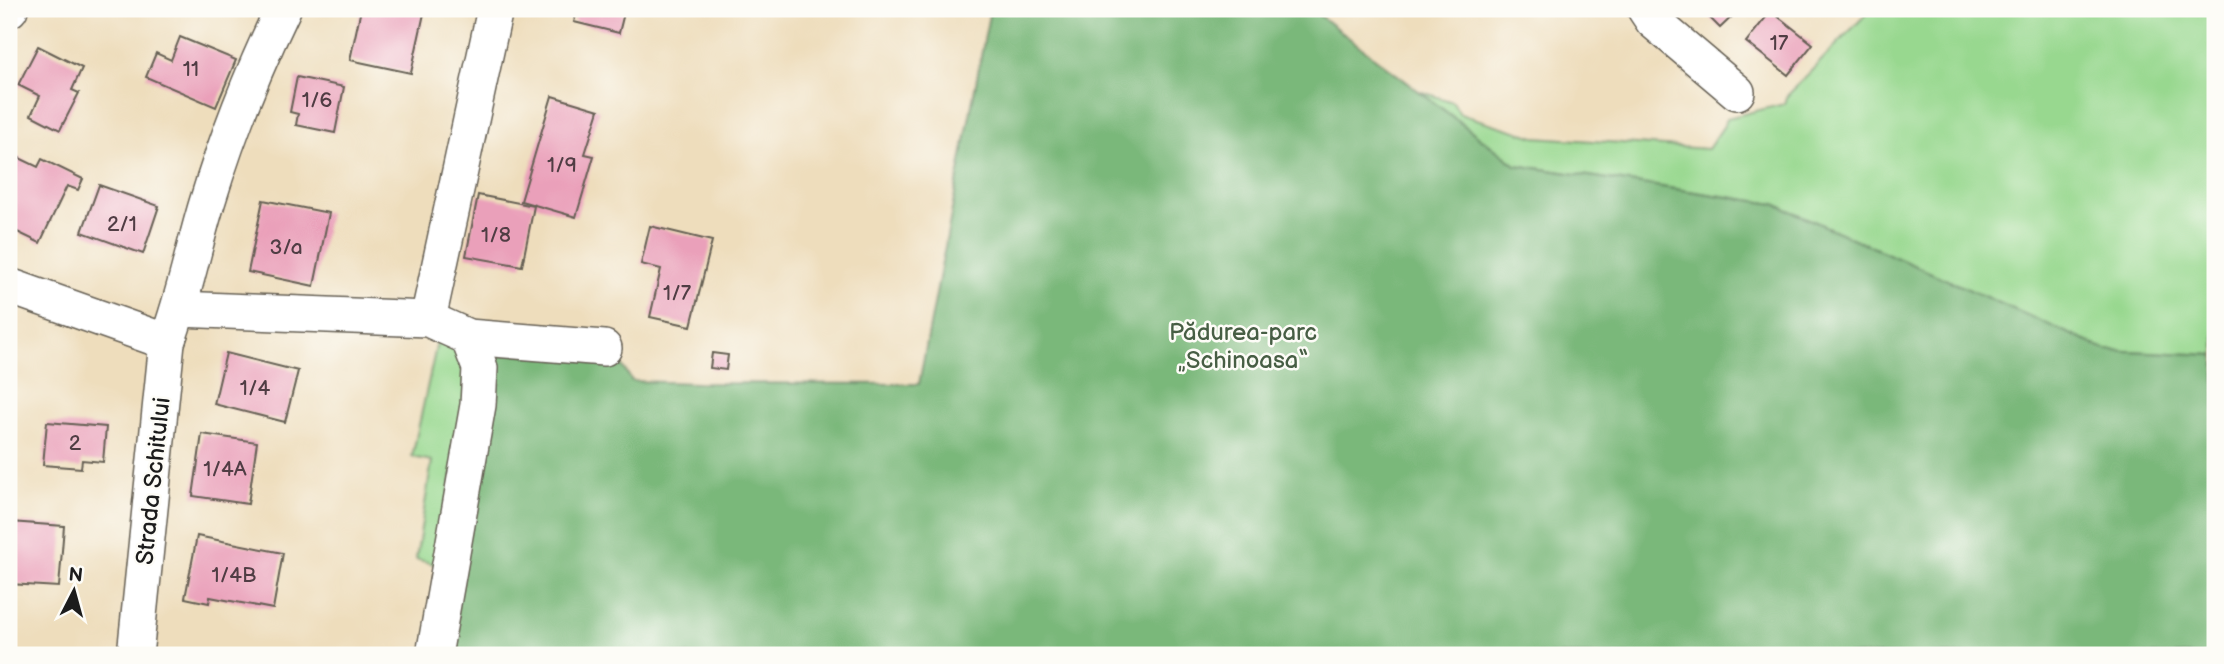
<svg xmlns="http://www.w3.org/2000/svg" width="2224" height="664" viewBox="0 0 2224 664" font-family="'Balsamiq Sans',sans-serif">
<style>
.green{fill:#98d88f;stroke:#5a7a56;stroke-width:2}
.forest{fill:#7ab87a;stroke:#4b6a4b;stroke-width:2}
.building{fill:#eaa0ba}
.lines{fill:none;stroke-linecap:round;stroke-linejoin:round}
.minor-casing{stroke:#666054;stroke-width:38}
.minor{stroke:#fff;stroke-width:35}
.labels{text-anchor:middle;stroke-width:5;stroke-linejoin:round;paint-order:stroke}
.number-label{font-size:21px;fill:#503d44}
.park-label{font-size:24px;fill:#475e44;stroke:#fdfcf7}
.street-label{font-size:24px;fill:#1c1c1c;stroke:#fdfcf7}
</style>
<rect width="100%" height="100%" fill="#fdfcf7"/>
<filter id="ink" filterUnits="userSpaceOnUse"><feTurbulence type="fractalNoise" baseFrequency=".0143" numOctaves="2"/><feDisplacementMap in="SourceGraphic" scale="14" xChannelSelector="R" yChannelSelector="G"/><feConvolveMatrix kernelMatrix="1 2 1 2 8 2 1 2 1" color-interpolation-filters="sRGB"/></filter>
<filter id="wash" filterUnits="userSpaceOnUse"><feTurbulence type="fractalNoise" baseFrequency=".00686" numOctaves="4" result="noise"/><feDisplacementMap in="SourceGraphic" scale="28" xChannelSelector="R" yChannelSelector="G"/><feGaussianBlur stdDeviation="1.57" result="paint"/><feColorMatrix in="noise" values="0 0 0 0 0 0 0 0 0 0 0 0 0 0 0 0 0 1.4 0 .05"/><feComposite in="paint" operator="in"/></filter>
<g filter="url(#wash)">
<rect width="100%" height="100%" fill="#eeddbc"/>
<!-- green -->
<g class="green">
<path d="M 1871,9 L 2215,9 L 2215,355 L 2106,350 L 1775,204 L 1516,165 L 1419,91 L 1453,102 L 1460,114 L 1535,137 L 1708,149 L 1725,124 L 1727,118 L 1784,104 L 1786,97 Z"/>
<path d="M 438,338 L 453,345 L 470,369 L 437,565 L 416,559 L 432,461 L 412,457 Z"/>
</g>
<!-- forest -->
<path class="forest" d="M 990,9 L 1311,9 L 1516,165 L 1775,204 L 2106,350 L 2215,355 L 2215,655 L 442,655 L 493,356 L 511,353 L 620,362 L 632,381 L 698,383 L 919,384 Z"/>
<g id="blocks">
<!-- building -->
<g class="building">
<path d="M 361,9 L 425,9 L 411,73 L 350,60 Z"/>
<path d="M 578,9 L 625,9 L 619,33 L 574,22 Z"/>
<path d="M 1701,9 L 1740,9 L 1720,28 Z"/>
<path d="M 1771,11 L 1813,44 L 1788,75 L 1746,42 Z"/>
<path d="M 180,37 L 236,60 L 216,107 L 146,77 L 156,53 L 171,60 Z"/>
<path d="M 38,46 L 82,68 L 72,90 L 79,93 L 60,130 L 31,115 L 40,96 L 18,85 Z"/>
<path d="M 297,77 L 344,87 L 335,133 L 296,125 L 298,114 L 290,112 Z"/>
<path d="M 552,96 L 599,110 L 585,154 L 594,156 L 576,217 L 521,201 Z"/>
<path d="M 9,153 L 38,167 L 42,159 L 83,179 L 78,190 L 67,186 L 40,243 L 9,228 Z"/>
<path d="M 99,185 L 159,206 L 143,254 L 82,232 Z"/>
<path d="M 478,195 L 534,206 L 522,266 L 466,256 Z"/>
<path d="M 263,200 L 329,213 L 314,286 L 248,272 Z"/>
<path d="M 650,226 L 712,241 L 691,326 L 650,317 L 661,269 L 641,264 Z"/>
<path d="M 226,353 L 298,371 L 285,422 L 214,404 Z"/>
<path d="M 712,353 L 728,355 L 726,370 L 710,368 Z"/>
<path d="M 47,422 L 106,427 L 103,462 L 82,460 L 81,468 L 43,465 Z"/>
<path d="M 202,434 L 257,442 L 248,504 L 193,496 Z"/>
<path d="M 10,522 L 64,526 L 59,587 L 9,584 Z"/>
<path d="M 197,536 L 283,553 L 273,609 L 210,597 L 209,603 L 185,598 Z"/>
</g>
</g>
</g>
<g filter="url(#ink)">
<use href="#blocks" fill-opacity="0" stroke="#666054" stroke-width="2"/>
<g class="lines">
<!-- minor casing -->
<g class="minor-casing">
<g id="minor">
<path d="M 1645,9 L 1653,21 L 1737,92"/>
<path d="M 9,10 L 10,9"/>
<path d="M 9,286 L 167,342"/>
<path d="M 179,309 L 428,319 L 468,337 L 604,348"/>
<path d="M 428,319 L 495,9"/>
<path d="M 135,655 L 167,342 C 184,297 193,249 207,203 C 227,137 253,71 283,9"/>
<path d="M 434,655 L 478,405 L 480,368 L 468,337"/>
</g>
</g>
<!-- minor -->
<use href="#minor" class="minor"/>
</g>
</g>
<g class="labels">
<!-- number labels -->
<g class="number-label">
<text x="1779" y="50">17</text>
<text x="191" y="76">11</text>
<text x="317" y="107">1/6</text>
<text x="562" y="172">1/9</text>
<text x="122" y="231">2/1</text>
<text x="496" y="242">1/8</text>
<text x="286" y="254">3/a</text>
<text x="677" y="300">1/7</text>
<text x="255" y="395">1/4</text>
<text x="75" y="450">2</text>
<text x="225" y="476">1/4A</text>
<text x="234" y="582">1/4B</text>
</g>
<!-- park labels -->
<g class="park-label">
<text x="1243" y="340">Pădurea-parc<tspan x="1243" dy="28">„Schinoasa“</tspan></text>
</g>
<!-- street labels -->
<g class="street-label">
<text transform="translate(153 481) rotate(-84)" y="8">Strada Schitului</text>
</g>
</g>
<!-- margin -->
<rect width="2224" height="664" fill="none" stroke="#fdfcf7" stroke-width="35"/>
<!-- north arrow -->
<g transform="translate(74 591) rotate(6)" stroke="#fdfcf7" stroke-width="5" paint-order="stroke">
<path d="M0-5L12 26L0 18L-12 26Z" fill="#1c1c1c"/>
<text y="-10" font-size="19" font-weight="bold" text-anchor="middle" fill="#1c1c1c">N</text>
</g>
</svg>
